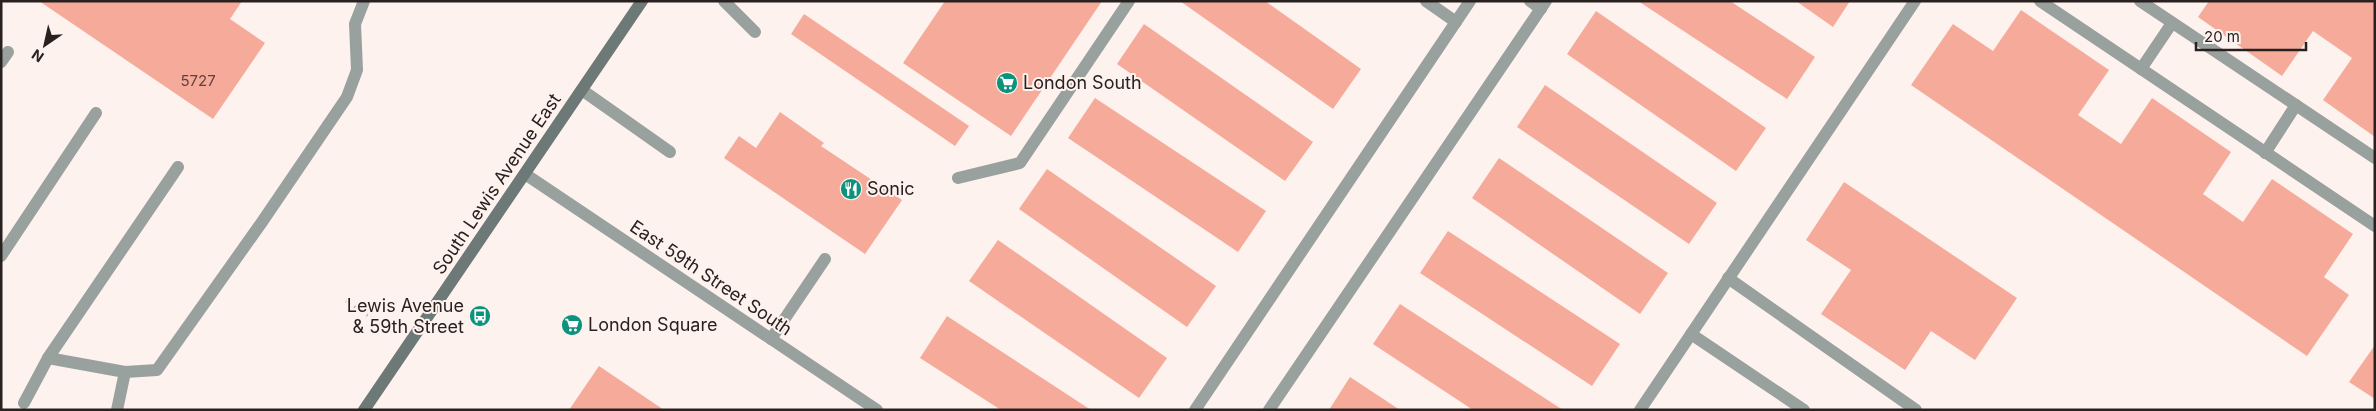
<svg xmlns="http://www.w3.org/2000/svg" width="2376" height="411" viewBox="0 0 2376 411" font-family="Inter,sans-serif">
<style>
.building{fill:#f6aa9a}
.lines{fill:none;stroke-linecap:round;stroke-linejoin:round}
.path{stroke:#ada2a0;stroke-width:3;stroke-dasharray:1 4;stroke-linecap:butt}
.service{stroke:#99a19f;stroke-width:12}
.minor{stroke:#99a19f;stroke-width:12}
.secondary{stroke:#6d7976;stroke-width:12}
.labels{text-anchor:middle;stroke-width:4;stroke-linejoin:round;paint-order:stroke}
.number-label{font-size:15px;fill:#5c433e}
.poi-label{font-size:18px;fill:#292120;stroke:#fef2ef;text-anchor:start}
.street-label{font-size:18px;fill:#292120;stroke:#fef2ef}
</style>
<rect width="100%" height="100%" fill="#fef2ef"/>
<!-- building -->
<g class="building">
<path d="M 39,1 L 242,1 L 230,19 L 265,43 L 213,119 Z"/>
<path d="M 945,1 L 1102,1 L 1011,136 L 903,63 Z"/>
<path d="M 1180,1 L 1265,1 L 1361,69 L 1333,109 Z"/>
<path d="M 1638,1 L 1730,1 L 1815,57 L 1787,99 Z"/>
<path d="M 1796,1 L 1850,1 L 1833,27 Z"/>
<path d="M 2209,1 L 2375,1 L 2375,137 L 2323,100 L 2352,58 L 2313,31 L 2282,76 L 2198,17 Z"/>
<path d="M 2021,10 L 2109,70 L 2078,115 L 2121,144 L 2152,98 L 2231,152 L 2203,194 L 2243,222 L 2272,179 L 2353,234 L 2324,277 L 2349,295 L 2307,356 L 1911,85 L 1953,24 L 1993,51 Z"/>
<path d="M 1596,11 L 1766,128 L 1736,171 L 1567,54 Z"/>
<path d="M 804,14 L 969,126 L 955,146 L 791,34 Z"/>
<path d="M 1144,24 L 1313,142 L 1285,181 L 1117,64 Z"/>
<path d="M 1545,85 L 1717,203 L 1689,244 L 1517,127 Z"/>
<path d="M 1095,98 L 1266,211 L 1238,252 L 1068,138 Z"/>
<path d="M 780,112 L 824,143 L 821,146 L 902,200 L 865,254 L 724,158 L 739,136 L 756,148 Z"/>
<path d="M 1499,158 L 1668,273 L 1640,314 L 1472,198 Z"/>
<path d="M 1047,169 L 1216,286 L 1187,327 L 1019,209 Z"/>
<path d="M 1844,182 L 2017,298 L 1975,360 L 1931,331 L 1905,370 L 1821,314 L 1851,270 L 1806,240 Z"/>
<path d="M 1448,231 L 1620,344 L 1592,386 L 1420,273 Z"/>
<path d="M 998,240 L 1167,358 L 1139,398 L 969,281 Z"/>
<path d="M 1400,304 L 1563,410 L 1473,410 L 1373,344 Z"/>
<path d="M 947,316 L 1091,410 L 1001,410 L 920,358 Z"/>
<path d="M 2375,345 L 2375,399 L 2349,382 Z"/>
<path d="M 599,366 L 664,410 L 569,410 Z"/>
<path d="M 1350,377 L 1400,410 L 1329,410 Z"/>
</g>
<g class="lines">
<!-- path -->
<path class="path" d="M 346,301 L 389,330"/>
<!-- service -->
<g class="service">
<path d="M 724,1 L 755,32"/>
<path d="M 1426,1 L 1456,22"/>
<path d="M 1530,1 L 1541,9"/>
<path d="M 1,62 L 8,52"/>
<path d="M 582,90 L 670,152"/>
<path d="M 958,178 L 1020,163 L 1129,1"/>
<path d="M 1,256 L 96,113"/>
<path d="M 771,339 L 825,259"/>
<path d="M 48,358 L 125,372 L 157,370 L 262,222 L 347,97 L 357,70 L 355,24 L 364,1"/>
<path d="M 24,403 L 48,358 L 178,167"/>
<path d="M 117,410 L 125,372"/>
<path d="M 1195,410 L 1470,1"/>
<path d="M 1269,410 L 1546,1"/>
</g>
<!-- minor -->
<g class="minor">
<path d="M 2040,1 L 2375,226"/>
<path d="M 2140,1 L 2375,158"/>
<path d="M 2141,69 L 2172,23"/>
<path d="M 2265,153 L 2296,105"/>
<path d="M 525,174 L 877,410"/>
<path d="M 1728,278 L 1916,410"/>
<path d="M 1691,334 L 1804,410"/>
<path d="M 1640,410 L 1915,1"/>
</g>
<!-- secondary -->
<path class="secondary" d="M 364,410 L 642,1"/>
</g>
<!-- icons -->
<defs>
<g id="supermarket-disc" transform="scale(1.125)"><circle r="9.5" fill="#0d927b" stroke="#fef2ef"/><path d="M-6-5.5h2.5l.6 2H6L4.5 2H-2.5L-4.4-4H-6ZM-1.5 3.2a1.3 1.3 0 1 0 .1 0ZM3 3.2a1.3 1.3 0 1 0 .1 0Z" fill="#fff"/></g>
<g id="restaurant-disc" transform="scale(1.125)"><circle r="9.5" fill="#0d927b" stroke="#fef2ef"/><path d="M-5-6h1v4h1v-4h1v4h1v-4h1v5L-1.5 .5V6h-2V.5L-5-1ZM5-6V6H3V1.5H1.5Q1.5-4 5-6Z" fill="#fff"/></g>
<g id="bus-disc" transform="scale(1.125)"><circle r="9.5" fill="#0d927b" stroke="#fef2ef"/><path d="M-5-6H5V4H4V6H2V4H-2V6H-4V4H-5ZM-3.5-4V0h7V-4ZM-3.5 1.2v1.5H-2V1.2ZM2 1.2v1.5H3.5V1.2Z" fill="#fff"/></g>
</defs>
<g fill-rule="evenodd">
<use href="#supermarket-disc" x="1007" y="83"/>
<use href="#restaurant-disc" x="851" y="189"/>
<use href="#bus-disc" x="480" y="316"/>
<use href="#supermarket-disc" x="572" y="325"/>
</g>
<g class="labels">
<!-- number labels -->
<g class="number-label">
<text x="198" y="86">5727</text>
</g>
<!-- poi labels -->
<g class="poi-label">
<text x="1023" y="89">London South</text>
<text x="867" y="195">Sonic</text>
<text x="464" y="312" text-anchor="end">Lewis Avenue<tspan x="464" dy="21">&amp; 59th Street</tspan></text>
<text x="588" y="331">London Square</text>
</g>
<!-- street labels -->
<g class="street-label">
<text transform="translate(497 184) rotate(-56)" y="6">South Lewis Avenue East</text>
<text transform="translate(711 278) rotate(34)" y="6">East 59th Street South</text>
</g>
</g>
<!-- border -->
<rect width="2376" height="411" fill="none" stroke="#292120" stroke-width="5"/>
<!-- north arrow -->
<g transform="translate(45 45) rotate(214)" stroke="#fef2ef" stroke-width="4" paint-order="stroke">
<path d="M0-4L9 19L0 12L-9 19Z" fill="#292120"/>
<text y="-8" font-size="14" font-weight="bold" text-anchor="middle" fill="#292120">N</text>
</g>
<!-- scale -->
<path d="M2196 42v8h110v-8" fill="none" stroke="#292120" stroke-width="2.5"/>
<text x="2204" y="42" font-size="15" fill="#292120" stroke="#fef2ef" stroke-width="4" paint-order="stroke">20 m</text>
</svg>
